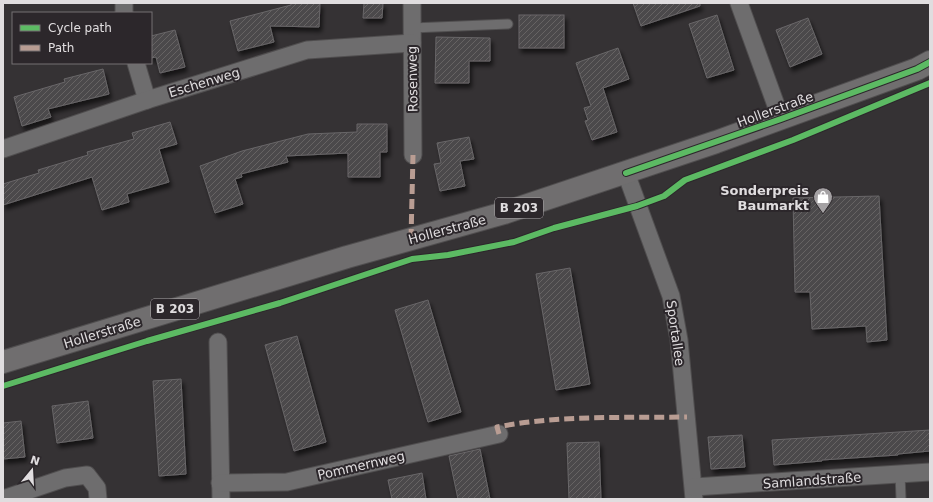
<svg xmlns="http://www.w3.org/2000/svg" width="933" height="502" viewBox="0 0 933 502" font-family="'DejaVu Sans',sans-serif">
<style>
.building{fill:url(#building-hatch);stroke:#686668;filter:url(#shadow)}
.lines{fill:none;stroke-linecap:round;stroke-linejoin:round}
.service-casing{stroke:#504e4f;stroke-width:11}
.minor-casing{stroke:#504e4f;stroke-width:19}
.primary-casing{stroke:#504e4f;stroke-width:24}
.service{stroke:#6e6d6e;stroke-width:9}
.minor{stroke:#6e6d6e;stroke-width:17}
.primary{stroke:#706e6f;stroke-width:22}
.quiet{stroke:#b99d93;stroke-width:5;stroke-dasharray:10 5;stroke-linecap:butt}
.cycleway-casing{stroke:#2c272b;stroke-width:8}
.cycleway{stroke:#5cba63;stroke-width:6}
.labels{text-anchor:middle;stroke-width:4;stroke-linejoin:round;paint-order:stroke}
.shield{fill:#2c272b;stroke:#aaa6a9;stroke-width:1}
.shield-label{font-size:12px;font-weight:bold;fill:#e0dddf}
.street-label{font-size:13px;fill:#e0dddf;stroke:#2c272b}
.poi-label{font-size:13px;font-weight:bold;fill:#e0dddf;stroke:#2c272b;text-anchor:end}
</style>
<defs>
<pattern id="building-hatch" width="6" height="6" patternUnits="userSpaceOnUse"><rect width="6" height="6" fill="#4c494b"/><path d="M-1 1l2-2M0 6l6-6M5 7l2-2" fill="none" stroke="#666364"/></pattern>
<filter id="shadow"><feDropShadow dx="2.5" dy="4.5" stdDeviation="2" flood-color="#0009"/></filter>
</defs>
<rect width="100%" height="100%" fill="#353234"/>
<!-- building -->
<g class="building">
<path d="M 291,3 L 320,3 L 319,27 L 270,26 L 274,42 L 238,51 L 230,21 L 291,5 Z"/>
<path d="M 364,3 L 383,3 L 382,18 L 363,18 Z"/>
<path d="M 633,3 L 700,3 L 700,6 L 641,26 Z"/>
<rect x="519" y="15" width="45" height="33"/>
<path d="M 717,15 L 734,70 L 707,78 L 689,24 Z"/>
<path d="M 808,18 L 822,54 L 790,67 L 776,30 Z"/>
<path d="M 175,30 L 185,67 L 160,73 L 156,57 L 151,58 L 151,36 Z"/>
<path d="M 436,37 L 490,38 L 490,61 L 469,61 L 469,83 L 435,83 Z"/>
<path d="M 618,48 L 629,79 L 603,88 L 617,132 L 592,140 L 585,121 L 588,120 L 584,108 L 591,106 L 576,63 Z"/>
<path d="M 103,69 L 109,94 L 48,109 L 51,117 L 22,126 L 14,97 L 65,82 L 64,79 Z"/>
<path d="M 170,122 L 177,144 L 159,149 L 169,182 L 127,194 L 129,202 L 102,210 L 92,177 L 3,205 L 3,184 L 39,173 L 38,170 L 88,155 L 87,152 L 134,139 L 132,133 Z"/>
<path d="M 357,124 L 387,124 L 387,152 L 380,152 L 380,177 L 348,177 L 348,153 L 286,156 L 288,162 L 241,174 L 242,177 L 235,179 L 243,204 L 215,213 L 200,166 L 242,151 L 308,134 L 357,132 Z"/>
<path d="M 469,137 L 474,159 L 460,161 L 465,186 L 440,191 L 434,164 L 441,163 L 437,143 Z"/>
<path d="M 879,196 L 887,340 L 867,342 L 866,326 L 812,329 L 810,292 L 795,292 L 793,198 Z"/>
<path d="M 570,268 L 590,384 L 556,390 L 536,274 Z"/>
<path d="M 428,300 L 461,412 L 428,422 L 395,310 Z"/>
<path d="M 297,336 L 326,442 L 294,451 L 265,345 Z"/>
<path d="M 181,379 L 186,474 L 159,476 L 153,381 Z"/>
<path d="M 88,401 L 93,438 L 57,443 L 52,406 Z"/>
<path d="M 21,421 L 25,457 L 3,459 L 3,423 Z"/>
<path d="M 930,430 L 930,451 L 898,454 L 898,455 L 822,460 L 822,461 L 774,465 L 772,440 Z"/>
<path d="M 742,435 L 745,467 L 711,469 L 708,437 Z"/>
<path d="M 599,442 L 601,499 L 569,499 L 567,443 Z"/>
<path d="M 480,449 L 490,499 L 458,499 L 449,456 Z"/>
<path d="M 422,473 L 426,499 L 392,499 L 388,480 Z"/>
</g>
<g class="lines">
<!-- service casing -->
<g class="service-casing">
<g id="service">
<path d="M 412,28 L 508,24"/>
<path d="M 900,474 L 901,499"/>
</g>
</g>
<!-- minor casing -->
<g class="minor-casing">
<g id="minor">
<path d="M 124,3 L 124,13"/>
<path d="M 412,3 L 413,155"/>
<path d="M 739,3 L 781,119"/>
<path d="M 136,63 L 147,100"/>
<path d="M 3,149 L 147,100 L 307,50 L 412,43"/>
<path d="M 626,173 L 671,296 L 679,340 L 694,499"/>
<path d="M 218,342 L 221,499"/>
<path d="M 220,483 L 287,482 L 499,434"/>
<path d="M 694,487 L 930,472"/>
<path d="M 3,499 L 65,478 L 87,475 L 97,488 L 98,499"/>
</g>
</g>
<!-- primary casing -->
<g class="primary-casing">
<path id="primary" d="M 3,362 L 347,257 L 504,213 L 716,142 L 917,69 L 930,62"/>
</g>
<!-- service -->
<use href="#service" class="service"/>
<!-- minor -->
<use href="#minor" class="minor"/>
<!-- primary -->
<use href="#primary" class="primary"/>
<!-- quiet -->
<g class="quiet">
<path d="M 411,239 L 413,155"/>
<path d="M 499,434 L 497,427 C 559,415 624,418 687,417"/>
</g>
<!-- cycleway casing -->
<g class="cycleway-casing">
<g id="cycleway">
<path d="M 626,173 L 781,119 L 917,69 L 930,62"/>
<path d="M 3,386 L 147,341 L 280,303 L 412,259 L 448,255 L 514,242 L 554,228 L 637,206 L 664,196 L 685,180 L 793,140 L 930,83"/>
</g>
</g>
<!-- cycleway -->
<use href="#cycleway" class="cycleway"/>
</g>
<!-- icons -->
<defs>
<g id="shop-pin" transform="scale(1)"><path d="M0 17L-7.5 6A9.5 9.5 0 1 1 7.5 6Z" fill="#a4a1a3" stroke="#2c272b"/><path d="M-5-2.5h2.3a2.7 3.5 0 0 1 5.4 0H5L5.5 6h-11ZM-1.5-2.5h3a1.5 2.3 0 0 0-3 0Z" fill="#fff"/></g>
</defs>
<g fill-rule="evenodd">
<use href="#shop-pin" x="823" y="197"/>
</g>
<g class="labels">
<!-- shield labels -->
<g class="shield">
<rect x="495" y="198" width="48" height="20" rx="3"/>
<rect x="151" y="299" width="48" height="20" rx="3"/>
</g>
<g class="shield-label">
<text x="519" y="212">B 203</text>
<text x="175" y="313">B 203</text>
</g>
<!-- street labels -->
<g class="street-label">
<text transform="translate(412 79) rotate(-91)" y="5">Rosenweg</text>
<text transform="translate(204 82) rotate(-17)" y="5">Eschenweg</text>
<text transform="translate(775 109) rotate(-20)" y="5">Hollerstraße</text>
<text transform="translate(447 229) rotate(-15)" y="5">Hollerstraße</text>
<text transform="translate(102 332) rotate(-17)" y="5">Hollerstraße</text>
<text transform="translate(676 333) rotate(82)" y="5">Sportallee</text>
<text transform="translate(361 465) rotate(-13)" y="5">Pommernweg</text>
<text transform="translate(812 480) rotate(-4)" y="5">Samlandstraße</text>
</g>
<!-- poi labels -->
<g class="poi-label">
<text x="809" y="195">Sonderpreis<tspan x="809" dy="15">Baumarkt</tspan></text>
</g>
</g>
<!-- border -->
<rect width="933" height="502" fill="none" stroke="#e0dddf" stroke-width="8"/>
<!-- legend -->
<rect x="12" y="12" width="140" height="52" fill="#2c272b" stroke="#747073"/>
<rect x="20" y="25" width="20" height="6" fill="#5cba63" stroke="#747073"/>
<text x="48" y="32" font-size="12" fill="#e0dddf">Cycle path</text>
<rect x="20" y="45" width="20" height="6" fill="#b99d93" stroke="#747073"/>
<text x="48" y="52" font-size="12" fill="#e0dddf">Path</text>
<!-- north arrow -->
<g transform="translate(32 470) rotate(18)" stroke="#2c272b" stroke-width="3" paint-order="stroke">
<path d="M0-3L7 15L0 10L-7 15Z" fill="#e0dddf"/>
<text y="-6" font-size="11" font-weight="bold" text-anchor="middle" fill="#e0dddf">N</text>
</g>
</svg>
